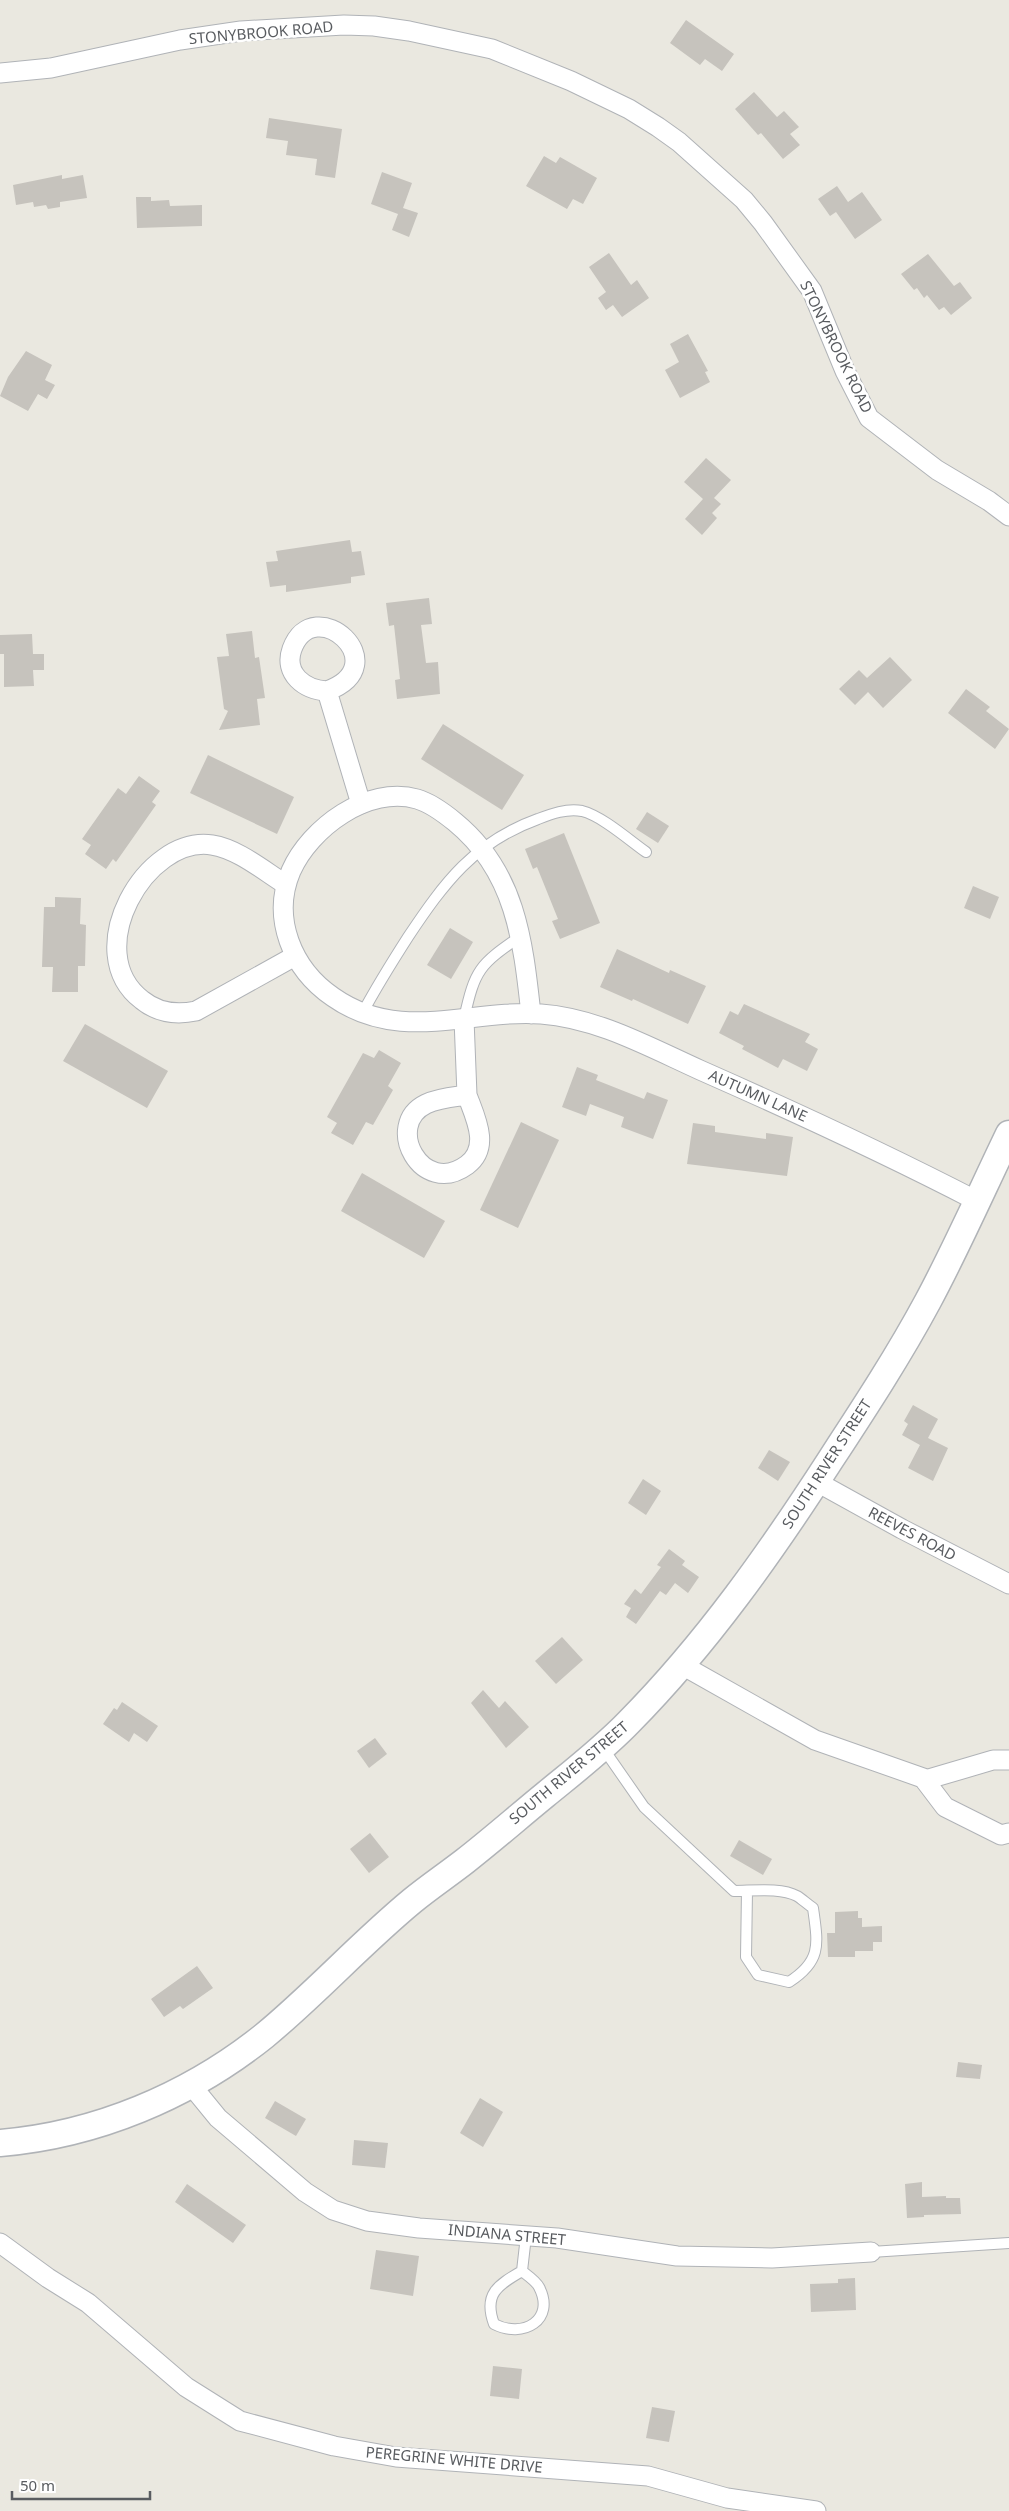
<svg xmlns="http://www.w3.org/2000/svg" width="1009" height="2511" viewBox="0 0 1009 2511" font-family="'Noto Sans',sans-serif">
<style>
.building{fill:#c6c3bd}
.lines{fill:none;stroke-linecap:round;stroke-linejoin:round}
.lane-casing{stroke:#b0b3b7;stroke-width:12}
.street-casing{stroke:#b0b3b7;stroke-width:21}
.secondary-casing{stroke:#b0b3b7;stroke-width:29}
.lane{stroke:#fff;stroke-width:10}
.street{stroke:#fff;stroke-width:19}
.secondary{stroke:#fff;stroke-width:26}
.labels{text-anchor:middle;stroke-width:5;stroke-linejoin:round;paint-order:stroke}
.street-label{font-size:15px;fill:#595c60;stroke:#fff}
</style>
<rect width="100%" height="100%" fill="#eae8e0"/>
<!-- building -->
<g class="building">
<path d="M 686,20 L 734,54 L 722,71 L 705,59 L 700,65 L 670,43 Z"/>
<path d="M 754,92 L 777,117 L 784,111 L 799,127 L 790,134 L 800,145 L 783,159 L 761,133 L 758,135 L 735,109 Z"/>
<path d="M 269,118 L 342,129 L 335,178 L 315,175 L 317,159 L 286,155 L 288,141 L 266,138 Z"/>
<path d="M 544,156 L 556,163 L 560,157 L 597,178 L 583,204 L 573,199 L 567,209 L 526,186 Z"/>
<path d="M 382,172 L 412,183 L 403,208 L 418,213 L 409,237 L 392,230 L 398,214 L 371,204 Z"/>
<path d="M 62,175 L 62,179 L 83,175 L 87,198 L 60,202 L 60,207 L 48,209 L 46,205 L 34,207 L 33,202 L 16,205 L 13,185 Z"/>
<path d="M 837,186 L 848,202 L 862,192 L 882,220 L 855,239 L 836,212 L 830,216 L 818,199 Z"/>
<path d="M 136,197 L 151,197 L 151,201 L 169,200 L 170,206 L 202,205 L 202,226 L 137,228 Z"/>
<path d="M 609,253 L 631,285 L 637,280 L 649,298 L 622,317 L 613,305 L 606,310 L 598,298 L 606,292 L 589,267 Z"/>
<path d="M 928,254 L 954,286 L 960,282 L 972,298 L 951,315 L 944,307 L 939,310 L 927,295 L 924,298 L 917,288 L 914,290 L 901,274 Z"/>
<path d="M 688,334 L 708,371 L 705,372 L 710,382 L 680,398 L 665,370 L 679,362 L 670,344 Z"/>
<path d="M 26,351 L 52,365 L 45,380 L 55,385 L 47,399 L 38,394 L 28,411 L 0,396 L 8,377 Z"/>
<path d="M 706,458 L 731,480 L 714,498 L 721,504 L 712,513 L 717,518 L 702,535 L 685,519 L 703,499 L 684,482 Z"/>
<path d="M 350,540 L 352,552 L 361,551 L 365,575 L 351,577 L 351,583 L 286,592 L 286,585 L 270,587 L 266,562 L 278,561 L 276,551 Z"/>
<path d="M 429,598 L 432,624 L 421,625 L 426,663 L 438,662 L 440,694 L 397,699 L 395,680 L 400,679 L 394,625 L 389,626 L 386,603 Z"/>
<path d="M 252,631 L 255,658 L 259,657 L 265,698 L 257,699 L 260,725 L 219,730 L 228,711 L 224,709 L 217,657 L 229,656 L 226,634 Z"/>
<path d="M 32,634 L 33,654 L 44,654 L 44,670 L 33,670 L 34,686 L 4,687 L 4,654 L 0,654 L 0,635 Z"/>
<path d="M 890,657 L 912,680 L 883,708 L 868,692 L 855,705 L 839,689 L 859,670 L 867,678 Z"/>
<path d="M 966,689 L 990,707 L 986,711 L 1009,729 L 995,749 L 948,713 Z"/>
<path d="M 443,724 L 524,775 L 502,810 L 421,759 Z"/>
<path d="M 208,755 L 294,797 L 277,834 L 190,793 Z"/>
<path d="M 139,776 L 160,791 L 152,802 L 156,805 L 116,862 L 113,859 L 106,869 L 85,854 L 91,845 L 82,839 L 118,788 L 126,794 Z"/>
<path d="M 647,812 L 669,826 L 658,843 L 636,829 Z"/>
<path d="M 564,833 L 600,923 L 560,939 L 552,921 L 558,919 L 537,867 L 533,869 L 525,849 Z"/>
<path d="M 973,886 L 999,897 L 990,919 L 964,908 Z"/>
<path d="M 55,897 L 81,898 L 80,924 L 86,925 L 85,966 L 78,966 L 78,992 L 52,992 L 53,967 L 42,967 L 44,907 L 55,907 Z"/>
<path d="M 450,928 L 473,942 L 451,979 L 427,965 Z"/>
<path d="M 617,949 L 669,973 L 670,970 L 706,986 L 688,1024 L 633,999 L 632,1001 L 600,987 Z"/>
<path d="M 744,1004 L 810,1034 L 805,1042 L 818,1049 L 807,1071 L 783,1059 L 778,1068 L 742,1049 L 744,1046 L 719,1033 L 730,1011 L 738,1015 Z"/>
<path d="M 85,1024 L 168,1071 L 147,1108 L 63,1061 Z"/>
<path d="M 379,1050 L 401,1063 L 388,1086 L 393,1090 L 373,1125 L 366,1122 L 353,1145 L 331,1133 L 337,1123 L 327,1117 L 363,1053 L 374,1058 Z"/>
<path d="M 577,1067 L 598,1075 L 596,1080 L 644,1099 L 647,1092 L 668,1100 L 653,1139 L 621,1127 L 624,1117 L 590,1104 L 586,1116 L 562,1107 Z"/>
<path d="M 521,1122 L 559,1140 L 518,1228 L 480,1210 Z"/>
<path d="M 693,1123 L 715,1126 L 715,1132 L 766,1139 L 766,1133 L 793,1137 L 787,1176 L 687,1164 Z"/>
<path d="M 362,1173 L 445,1221 L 424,1258 L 341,1211 Z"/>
<path d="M 913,1405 L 938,1419 L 928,1438 L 948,1448 L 933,1481 L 908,1468 L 920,1445 L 902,1435 L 908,1424 L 904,1421 Z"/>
<path d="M 769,1450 L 790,1462 L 778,1481 L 758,1468 Z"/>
<path d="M 643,1479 L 661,1491 L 646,1515 L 628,1503 Z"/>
<path d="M 669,1549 L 685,1561 L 682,1565 L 699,1577 L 688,1593 L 675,1583 L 666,1595 L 660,1591 L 636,1624 L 626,1617 L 631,1608 L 624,1604 L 635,1589 L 641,1594 L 661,1567 L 657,1565 Z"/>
<path d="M 562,1637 L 583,1660 L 556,1684 L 535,1661 Z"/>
<path d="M 483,1690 L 499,1708 L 505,1701 L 529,1727 L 506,1748 L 471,1703 Z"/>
<path d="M 122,1702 L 158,1726 L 147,1742 L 134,1733 L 129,1742 L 103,1724 L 114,1708 L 117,1710 Z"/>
<path d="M 375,1738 L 387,1754 L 369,1768 L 357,1751 Z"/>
<path d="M 370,1833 L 389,1857 L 369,1873 L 350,1849 Z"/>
<path d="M 739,1840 L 772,1859 L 763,1875 L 730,1856 Z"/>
<path d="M 858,1911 L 858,1918 L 862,1918 L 862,1927 L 882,1926 L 882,1942 L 873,1942 L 873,1951 L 855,1951 L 855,1957 L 828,1957 L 827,1933 L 835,1933 L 835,1912 Z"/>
<path d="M 197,1966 L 213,1988 L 183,2009 L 180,2006 L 164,2017 L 151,1999 Z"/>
<path d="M 958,2062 L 982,2065 L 980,2079 L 956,2077 Z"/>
<path d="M 480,2098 L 503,2112 L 483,2147 L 460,2133 Z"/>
<path d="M 275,2101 L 306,2119 L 296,2136 L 265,2118 Z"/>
<path d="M 354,2140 L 388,2143 L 385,2168 L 352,2165 Z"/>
<path d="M 922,2182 L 922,2197 L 946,2196 L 946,2198 L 960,2198 L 961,2214 L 924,2215 L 924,2217 L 907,2218 L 905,2184 Z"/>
<path d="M 187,2184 L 246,2225 L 233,2243 L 175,2202 Z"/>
<path d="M 376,2250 L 419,2256 L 413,2296 L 370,2289 Z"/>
<path d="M 855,2278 L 856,2310 L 811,2312 L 810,2284 L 838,2283 L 838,2279 Z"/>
<path d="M 493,2366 L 522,2369 L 519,2399 L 490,2396 Z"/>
<path d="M 652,2407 L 675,2411 L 669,2442 L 646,2438 Z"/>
</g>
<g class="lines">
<!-- lane casing -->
<g class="lane-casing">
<g id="lane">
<path d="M 363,1012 C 377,986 392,962 408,937 C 444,883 474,842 538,819 C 551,814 567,808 582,811 C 602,816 629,840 646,852"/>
<path d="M 464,1019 C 475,969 479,965 521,936"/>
<path d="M 603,1748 L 644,1807 L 734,1891 C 752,1891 781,1887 797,1896 C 802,1899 807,1904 813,1908 C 818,1944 822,1961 789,1982 L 758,1975 L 746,1957 L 747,1891"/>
<path d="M 871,2252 L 1009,2243"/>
<path d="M 522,2271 C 527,2275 536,2281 539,2287 C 556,2320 523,2339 494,2324 C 483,2294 498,2285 522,2271 L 526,2236"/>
</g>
</g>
<!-- street casing -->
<g class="street-casing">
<g id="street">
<path d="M 0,73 L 51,68 L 180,40 L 241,31 L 344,25 L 374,26 L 409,31 L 492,49 L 571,81 L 629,109 L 658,127 L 679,142 L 744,200 L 763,223 L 812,291 L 845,371 L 869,418 L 937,470 L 989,501 L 1009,516"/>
<path d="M 327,691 C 305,690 283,674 292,649 C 314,590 398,665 327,691 L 361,804"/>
<path d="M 285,884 C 264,871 238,849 212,845 C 146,835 79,952 142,1000 C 158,1013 177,1015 196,1011 L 295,956"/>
<path d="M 531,1014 C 523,941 516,872 455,822 C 444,813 431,803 417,799 C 368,785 310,828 291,871 C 271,918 292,969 333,997 C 400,1044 469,1009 541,1014 C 597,1018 649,1047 700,1070 C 793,1111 886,1154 977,1201"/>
<path d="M 464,1019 L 467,1095 C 453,1097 438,1098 426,1104 C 383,1125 422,1198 467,1165 C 491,1147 475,1117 467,1095"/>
<path d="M 817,1482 L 902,1529 L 1009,1584"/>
<path d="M 682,1665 L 815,1740 L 923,1778 L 945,1807 L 1001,1835 L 1009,1833"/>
<path d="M 925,1780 L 993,1760 L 1009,1760"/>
<path d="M 191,2085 L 218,2118 L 305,2192 L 333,2210 L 367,2221 L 419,2228 L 557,2238 L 677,2256 L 772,2258 L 871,2252"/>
<path d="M 0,2243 L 48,2278 L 88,2303 L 186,2387 L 240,2421 L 334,2446 L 396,2457 L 648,2476 L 727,2498 L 816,2511"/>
</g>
</g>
<!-- secondary casing -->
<g class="secondary-casing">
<path id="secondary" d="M 0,2143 C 96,2135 189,2096 264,2036 C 315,1994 360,1944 412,1901 C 429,1887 447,1875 465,1861 C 492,1840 518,1817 545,1795 C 573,1772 603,1749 629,1722 C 707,1643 771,1552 831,1459 C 865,1407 899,1355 928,1301 C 957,1247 982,1190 1009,1134"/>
</g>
<!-- lane -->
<use href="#lane" class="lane"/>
<!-- street -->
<use href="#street" class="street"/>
<!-- secondary -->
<use href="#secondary" class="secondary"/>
</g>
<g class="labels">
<!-- street labels -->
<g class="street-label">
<text transform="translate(261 33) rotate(-5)" y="5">STONYBROOK ROAD</text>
<text transform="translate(836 347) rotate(64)" y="5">STONYBROOK ROAD</text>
<text transform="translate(758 1096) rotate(24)" y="5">AUTUMN LANE</text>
<text transform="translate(827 1464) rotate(-57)" y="5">SOUTH RIVER STREET</text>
<text transform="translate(912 1534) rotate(28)" y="5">REEVES ROAD</text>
<text transform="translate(569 1773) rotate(-40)" y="5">SOUTH RIVER STREET</text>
<text transform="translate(507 2235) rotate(5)" y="5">INDIANA STREET</text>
<text transform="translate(454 2460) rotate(5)" y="5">PEREGRINE WHITE DRIVE</text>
</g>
</g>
<!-- scale -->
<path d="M12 2491v8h138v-8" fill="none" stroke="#595c60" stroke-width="2.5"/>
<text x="20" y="2491" font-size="15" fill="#595c60" stroke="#ffffff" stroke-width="4" paint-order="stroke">50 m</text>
</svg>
